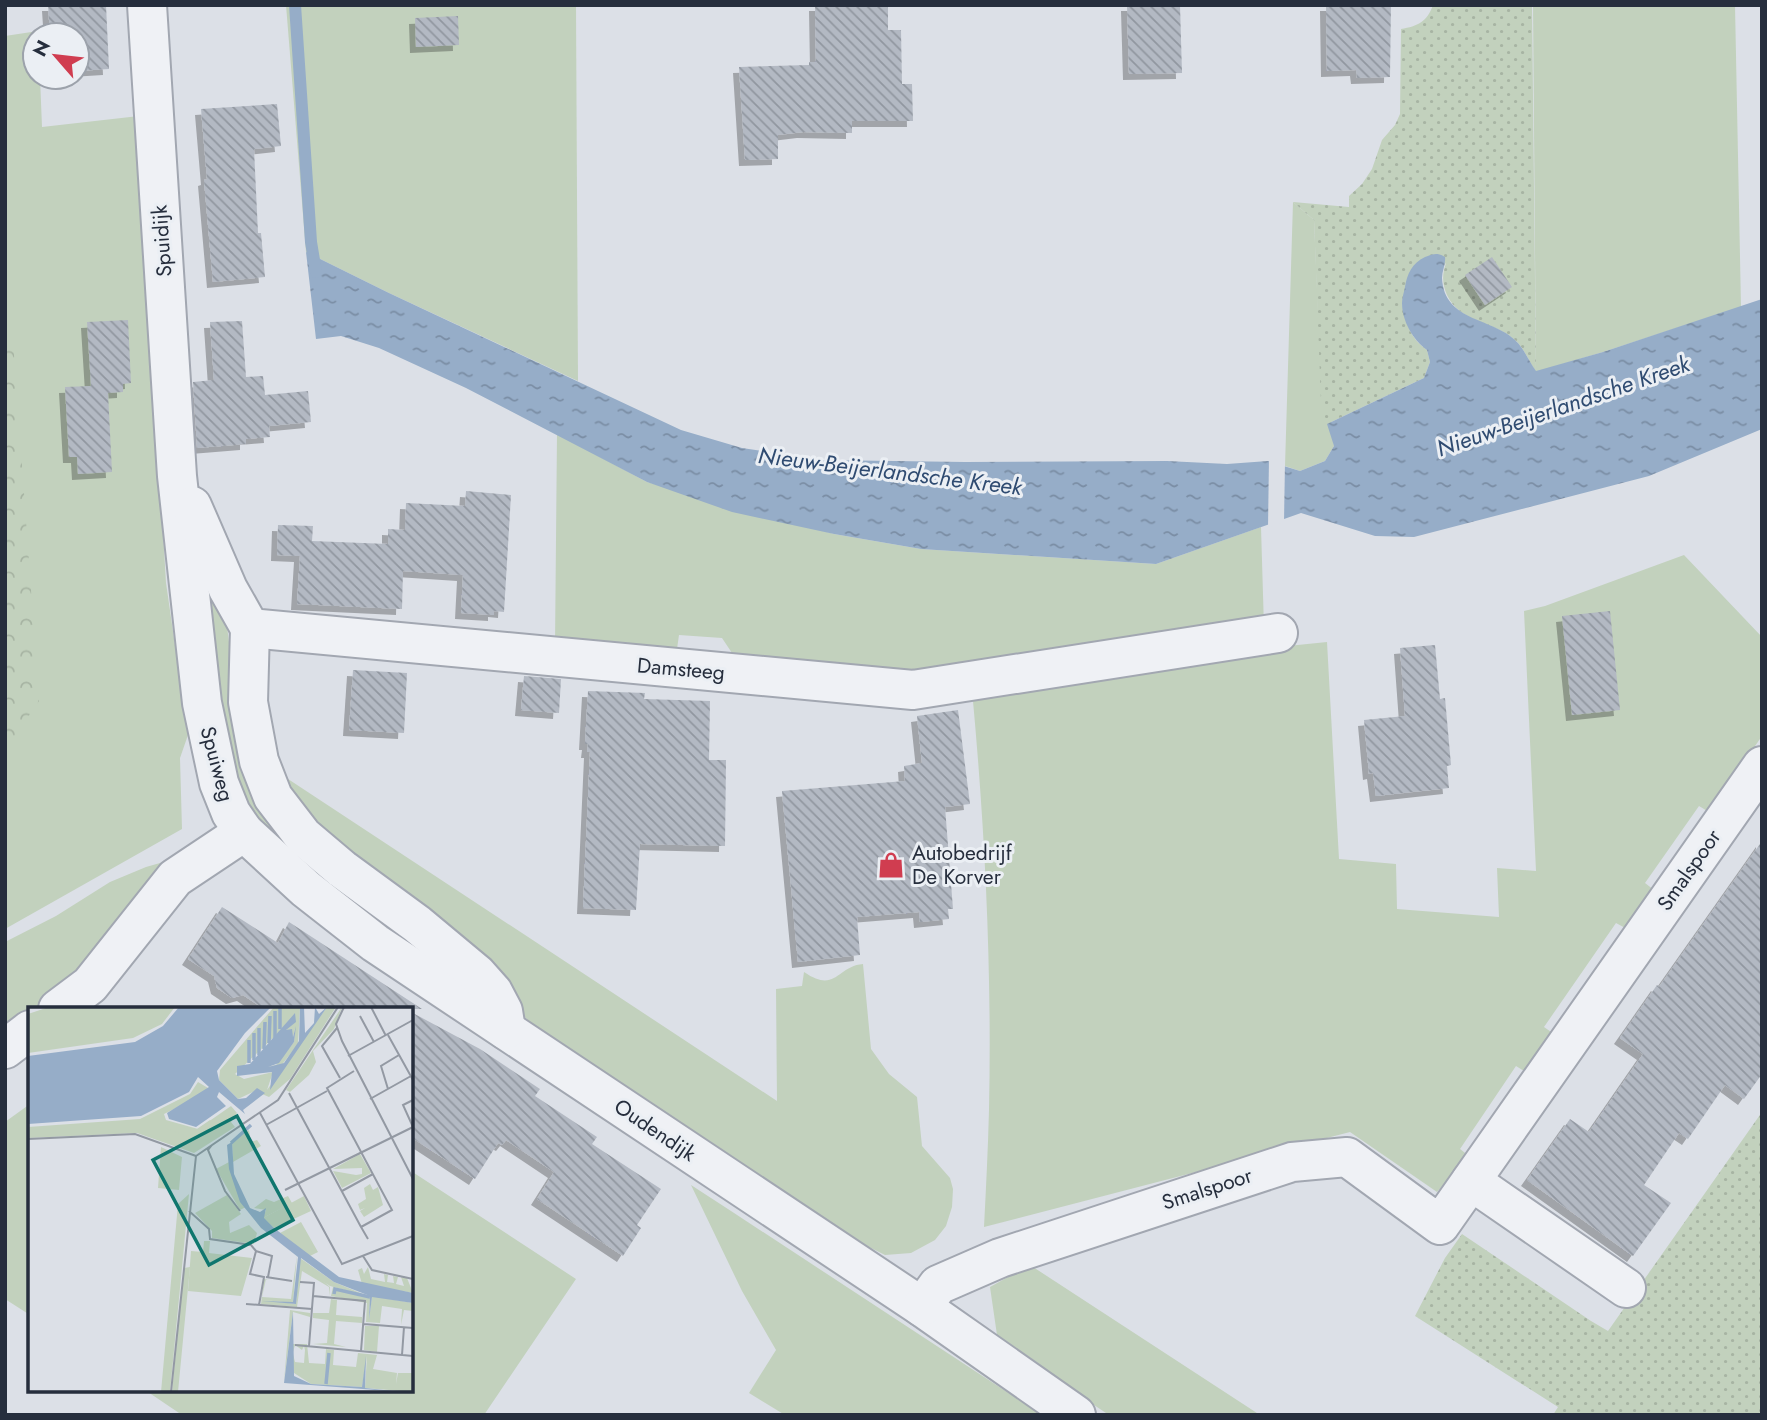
<svg xmlns="http://www.w3.org/2000/svg" width="1767" height="1420" viewBox="0 0 1767 1420" font-family="Jost,sans-serif">
<style>
.grass{fill:#c2d1bd}
.forest{fill:url(#forest-crowns)}
.park{fill:url(#park-dots)}
.water{fill:url(#water-ripples)}
.pier{fill:#dce0e7}
.lines{fill:none;stroke-linecap:round;stroke-linejoin:round}
.stream{stroke:#96adc8;stroke-width:12}
.building{fill:url(#building-back-hatch);filter:url(#shadow)}
.minor-casing{stroke:#a2a7b1;stroke-width:42}
.minor{stroke:#eff1f5;stroke-width:38}
.labels{text-anchor:middle;stroke-width:6;stroke-linejoin:round;paint-order:stroke}
.street-label{font-size:21px;fill:#262e3d;stroke:#ebeff4}
.poi-label{font-size:21px;fill:#262e3d;stroke:#ebeff4;text-anchor:start}
.water-label{font-size:23px;font-style:italic;fill:#2f4b71;stroke:#ebeff4}
.inset-river{fill:none;stroke:#96adc8;stroke-width:3.5}
.inset-road{fill:none;stroke:#9399a3;stroke-width:2}
.view{fill:#0f766e;fill-opacity:0.15;stroke:#0f766e;stroke-width:3.5}
.inset-edge{fill:none;stroke:#262e3d;stroke-width:3.5}
</style>
<defs>
<pattern id="forest-crowns" width="20" height="18" patternUnits="userSpaceOnUse" patternTransform="scale(1.75)"><rect width="20" height="18" fill="#c2d1bd"/><path d="M2 6a3 3 0 1 1 6 0M12 15a3 3 0 1 1 6 0" fill="none" stroke="#a7b4a3"/></pattern>
<pattern id="park-dots" width="8" height="8" patternUnits="userSpaceOnUse" patternTransform="scale(1.75)"><rect width="8" height="8" fill="#c2d1bd"/><path d="M2 2h.1M6 6h.1" fill="none" stroke="#a7b4a3" stroke-width="1.8" stroke-linecap="round"/></pattern>
<pattern id="water-ripples" width="26" height="14" patternUnits="userSpaceOnUse" patternTransform="scale(1.75)"><rect width="26" height="14" fill="#96adc8"/><path d="M2 4q2-2 4 0t4 0M15 11q2-2 4 0t4 0" fill="none" stroke="#7a8da4"/></pattern>
<pattern id="building-back-hatch" width="6" height="6" patternUnits="userSpaceOnUse" patternTransform="scale(1.75)"><rect width="6" height="6" fill="#b3b9c3"/><path d="M-1 5l2 2M0 0l6 6M5-1l2 2" fill="none" stroke="#9197a0"/></pattern>
<filter id="shadow"><feDropShadow dx="-6" dy="6" stdDeviation="0" flood-color="#0004"/></filter>
</defs>
<rect width="100%" height="100%" fill="#dce0e7"/>
<!-- grass -->
<g class="grass">
<path d="M 286,5 L 576,5 L 578,381 L 389,293 L 306,252 Z"/>
<path d="M 1533,5 L 1735,5 L 1741,307 L 1603,352 L 1536,372 Z"/>
<path d="M 38,31 L 38,35 L 35,35 L 35,77 L 40,77 L 42,127 L 139,116 L 166,583 L 188,735 L 180,758 L 182,829 L 5,929 L 5,36 Z"/>
<path d="M 1293,202 L 1314,220 L 1318,311 L 1334,446 L 1325,461 L 1300,471 L 1285,466 Z"/>
<path d="M 557,434 L 647,482 L 834,534 L 921,549 L 1156,564 L 1261,527 L 1264,628 L 903,680 L 738,662 L 722,638 L 679,635 L 676,656 L 555,645 Z"/>
<path d="M 206,548 L 227,626 L 235,690 L 246,754 L 465,975 L 351,910 L 262,823 L 247,800 L 239,784 L 218,724 Z"/>
<path d="M 1684,555 L 1762,637 L 1762,736 L 1709,812 L 1699,806 L 1645,883 L 1654,890 L 1627,929 L 1616,923 L 1544,1027 L 1554,1034 L 1527,1073 L 1516,1066 L 1460,1149 L 1469,1156 L 1437,1192 L 1350,1132 L 984,1227 C 986,1188 988,1149 989,1110 C 992,969 985,829 972,690 L 1278,647 L 1327,642 L 1339,859 L 1396,864 L 1397,909 L 1499,917 L 1497,868 L 1536,871 L 1524,611 L 1545,606 Z"/>
<path d="M 285,777 L 777,1101 L 776,989 L 802,986 L 804,972 C 836,994 837,966 863,964 L 871,1049 L 889,1074 L 917,1097 L 922,1146 L 950,1178 L 953,1189 L 952,1207 L 946,1226 L 935,1240 L 911,1253 L 885,1255 L 871,1248 L 858,1245 L 543,1036 L 522,1014 L 296,805 Z"/>
<path d="M 167,861 L 156,884 L 53,997 L 38,1009 L 30,1009 L 30,1015 L 5,1033 L 5,942 L 56,916 L 110,882 L 146,867 Z"/>
<path d="M 30,1104 L 30,1315 L 5,1299 L 5,1122 Z"/>
<path d="M 411,1171 L 576,1279 L 484,1415 L 182,1415 L 145,1390 L 411,1390 Z"/>
<path d="M 691,1185 L 731,1211 L 1042,1415 L 785,1415 L 749,1393 L 776,1350 L 742,1291 Z"/>
<path d="M 1030,1265 L 1260,1415 L 1109,1415 L 1043,1371 L 1038,1363 L 997,1335 L 990,1287 Z"/>
</g>
<!-- forest -->
<path class="forest" d="M 12,327 L 39,701 L 5,750 L 5,330 Z"/>
<!-- park -->
<g class="park">
<path d="M 1433,5 L 1532,5 L 1536,372 C 1530,363 1525,351 1518,343 C 1498,321 1460,324 1447,295 C 1442,283 1442,275 1446,263 L 1402,304 C 1407,324 1409,337 1427,350 L 1430,362 L 1424,378 L 1327,424 L 1321,403 L 1314,220 L 1293,202 L 1349,207 L 1349,196 L 1362,184 L 1372,169 L 1382,140 L 1395,125 L 1400,114 L 1401,29 C 1418,26 1427,22 1433,5 Z"/>
<path d="M 1762,1112 L 1762,1415 L 1553,1415 L 1558,1407 L 1415,1316 L 1445,1258 L 1462,1234 L 1591,1321 L 1608,1331 Z"/>
</g>
<!-- water -->
<path class="water" d="M 306,252 L 389,293 L 681,430 L 742,448 L 823,460 L 965,462 L 1167,461 L 1227,464 L 1268,461 L 1300,471 L 1325,461 L 1334,446 L 1327,424 L 1424,378 L 1430,362 L 1427,350 C 1413,340 1402,321 1402,303 C 1402,298 1404,292 1405,287 C 1407,274 1412,263 1425,257 C 1433,254 1437,252 1445,257 C 1446,264 1442,271 1442,278 C 1444,323 1495,317 1518,343 C 1525,351 1530,363 1536,371 L 1603,352 L 1762,299 L 1762,429 L 1649,476 L 1414,537 L 1375,536 L 1301,513 L 1156,564 L 921,549 L 834,534 L 732,512 L 647,482 L 466,388 L 379,348 L 341,336 L 316,339 Z"/>
<!-- pier -->
<path class="pier" d="M 1269,457 L 1285,462 L 1284,522 L 1268,528 Z"/>
<g class="lines">
<!-- stream -->
<path class="stream" d="M 295,5 L 311,242 L 316,272"/>
</g>
<!-- building -->
<g class="building">
<path d="M 48,5 L 106,5 L 109,69 L 77,71 L 77,35 L 50,35 Z"/>
<path d="M 815,5 L 888,5 L 888,30 L 901,30 L 902,84 L 912,84 L 913,121 L 852,121 L 852,133 L 803,132 L 778,135 L 778,159 L 745,160 L 739,67 L 809,65 L 809,62 L 816,62 Z"/>
<path d="M 1127,5 L 1180,5 L 1182,73 L 1129,74 Z"/>
<path d="M 1326,5 L 1391,5 L 1390,77 L 1357,78 L 1356,70 L 1327,71 Z"/>
<path d="M 458,16 L 459,45 L 416,47 L 415,18 Z"/>
<path d="M 277,104 L 281,146 L 254,149 L 258,233 L 261,233 L 265,277 L 213,282 L 204,180 L 207,179 L 201,109 Z"/>
<path d="M 1492,257 L 1512,287 L 1485,305 L 1465,275 Z"/>
<path d="M 128,320 L 131,383 L 123,384 L 123,392 L 108,393 L 112,472 L 78,474 L 77,457 L 69,457 L 65,387 L 91,386 L 87,322 Z"/>
<path d="M 242,321 L 246,377 L 263,376 L 265,395 L 308,391 L 311,422 L 269,426 L 270,437 L 246,439 L 246,444 L 197,448 L 193,382 L 214,380 L 210,322 Z"/>
<path d="M 466,491 L 511,495 L 504,612 L 494,611 L 494,615 L 461,613 L 463,575 L 403,571 L 402,609 L 297,604 L 300,556 L 277,555 L 278,525 L 313,526 L 312,541 L 388,544 L 388,529 L 405,530 L 406,503 L 465,506 Z"/>
<path d="M 1610,611 L 1620,710 L 1572,715 L 1562,616 Z"/>
<path d="M 1435,645 L 1440,699 L 1445,698 L 1451,765 L 1447,766 L 1449,788 L 1376,796 L 1373,773 L 1369,774 L 1364,720 L 1405,716 L 1400,648 Z"/>
<path d="M 353,670 L 407,673 L 404,733 L 349,730 Z"/>
<path d="M 524,676 L 561,679 L 559,713 L 521,710 Z"/>
<path d="M 588,691 L 645,693 L 644,699 L 710,701 L 709,760 L 726,760 L 725,846 L 640,844 L 636,910 L 583,908 L 590,752 L 587,752 L 588,744 L 585,744 Z"/>
<path d="M 958,710 L 970,804 L 945,807 L 953,909 L 948,909 L 949,919 L 920,922 L 919,912 L 857,917 L 860,955 L 798,962 L 782,791 L 905,781 L 904,766 L 922,763 L 917,716 Z"/>
<path d="M 1762,841 L 1762,1074 L 1744,1099 L 1725,1085 L 1688,1139 L 1679,1133 L 1644,1185 L 1671,1203 L 1633,1256 L 1527,1180 L 1570,1119 L 1589,1132 L 1643,1054 L 1620,1038 L 1657,985 L 1659,987 Z"/>
<path d="M 222,907 L 278,943 L 289,922 L 422,1009 L 264,1009 L 243,995 L 232,998 L 217,988 L 214,976 L 188,959 Z"/>
<path d="M 411,1012 L 480,1049 L 540,1089 L 535,1096 L 597,1137 L 592,1144 L 661,1189 L 637,1225 L 641,1228 L 623,1256 L 537,1199 L 554,1172 L 506,1140 L 502,1145 L 498,1143 L 475,1179 L 411,1137 Z"/>
</g>
<g class="lines">
<!-- minor casing -->
<g class="minor-casing">
<g id="minor">
<path d="M 147,5 L 177,476 L 202,703 L 219,783 L 231,813 L 244,832 L 306,889 L 375,943 L 922,1307 L 1076,1415"/>
<path d="M 192,506 L 228,589 L 250,628 L 913,690 L 1278,633"/>
<path d="M 250,628 L 248,702 L 259,761 L 273,797 L 303,836 L 342,869 L 417,924 L 477,974 L 493,992 L 503,1011 L 506,1030"/>
<path d="M 58,1009 L 90,985 L 175,878 L 244,832"/>
<path d="M 5,1049 L 30,1030"/>
<path d="M 1471,1181 L 1626,1288"/>
<path d="M 922,1307 L 938,1285 L 1000,1258 L 1292,1162 L 1347,1157 L 1440,1225 L 1762,766"/>
</g>
</g>
<!-- minor -->
<use href="#minor" class="minor"/>
</g>
<!-- icons -->
<defs>
<g id="shop-bare" transform="scale(2.1)"><path d="M-5-2.5h2.3a2.7 3.5 0 0 1 5.4 0H5L5.5 6h-11ZM-1.5-2.5h3a1.5 2.3 0 0 0-3 0Z" fill="#d03d50" stroke="#ebeff4" stroke-width="2.5" paint-order="stroke"/></g>
</defs>
<g fill-rule="evenodd">
<use href="#shop-bare" x="891" y="865"/>
</g>
<g class="labels">
<!-- street labels -->
<g class="street-label">
<text transform="translate(162 241) rotate(-94)" y="7">Spuidijk</text>
<text transform="translate(681 669) rotate(5)" y="7">Damsteeg</text>
<text transform="translate(217 764) rotate(75)" y="7">Spuiweg</text>
<text transform="translate(1689 870) rotate(-55)" y="7">Smalspoor</text>
<text transform="translate(655 1130) rotate(34)" y="7">Oudendijk</text>
<text transform="translate(1207 1189) rotate(-18)" y="7">Smalspoor</text>
</g>
<!-- poi labels -->
<g class="poi-label">
<text x="912" y="860">Autobedrijf<tspan x="912" dy="24">De Korver</tspan></text>
</g>
<!-- water labels -->
<g class="water-label">
<text transform="translate(1563 406) rotate(-19)" y="8">Nieuw-Beijerlandsche Kreek</text>
<text transform="translate(890 471) rotate(7)" y="8">Nieuw-Beijerlandsche Kreek</text>
</g>
</g>
<!-- overview -->
<g transform="translate(28 1007)">
<rect width="385" height="385" fill="#dce0e7"/>
<path d="M 21,0 L 147,0 L 134,17 L 105,31 L 0,46 L 0,7 ZM 246,0 L 272,0 L 270,37 L 253,59 L 239,60 L 248,58 L 266,35 L 267,22 L 265,30 L 258,23 L 267,10 L 207,67 L 216,72 L 245,65 L 239,83 L 299,0 L 308,0 L 262,72 L 241,90 L 227,84 L 210,92 L 191,73 L 192,63 ZM 314,0 L 306,22 L 285,44 L 288,55 L 281,68 L 262,85 L 258,83 ZM 170,75 L 180,81 L 174,88 L 136,107 L 138,113 L 170,122 L 203,99 L 191,85 L 209,106 L 203,115 L 207,120 L 166,146 L 109,126 L 0,131 L 0,120 L 112,112 L 162,87 ZM 221,123 L 223,135 L 229,133 L 233,139 L 205,155 L 204,135 ZM 133,140 L 154,150 L 151,183 L 130,181 ZM 332,147 L 343,166 L 314,181 L 305,164 L 328,168 L 334,167 L 334,161 L 305,162 ZM 201,155 L 218,200 L 212,203 L 188,162 ZM 161,187 L 142,385 L 133,385 L 150,197 ZM 199,188 L 213,207 L 201,215 L 202,226 L 221,218 L 229,226 L 226,237 L 184,231 L 184,224 L 167,206 ZM 276,189 L 283,204 L 246,221 L 235,211 ZM 273,215 L 290,245 L 280,250 L 252,226 ZM 269,248 L 265,296 L 235,293 L 268,297 L 271,260 L 279,260 L 302,280 L 301,289 L 301,280 L 274,264 L 269,300 L 233,297 L 236,272 L 242,273 L 238,272 L 234,290 L 263,292 ZM 162,260 L 150,385 L 144,385 L 156,261 ZM 305,280 L 342,291 L 341,313 L 344,289 L 385,296 L 385,304 L 376,303 L 373,318 L 374,302 L 354,299 L 352,316 L 338,315 L 339,296 L 303,289 ZM 303,292 L 309,293 L 308,308 L 334,310 L 334,316 L 308,314 L 306,337 L 318,340 L 285,337 L 299,336 L 301,313 L 285,311 L 285,306 L 301,306 ZM 262,303 L 282,306 L 282,310 L 265,305 L 256,375 ZM 337,319 L 351,319 L 349,345 L 336,343 ZM 264,337 L 279,337 L 281,356 L 297,357 L 298,342 L 306,343 L 305,358 L 328,360 L 330,346 L 349,348 L 345,362 L 369,366 L 368,377 L 370,366 L 385,366 L 385,385 L 337,381 L 339,349 L 334,380 L 283,377 L 263,364 L 265,347 L 267,355 L 276,356 L 277,343 L 276,339 L 274,343 L 267,338 L 265,345 Z" fill="#c2d1bd"/>
<path d="M 182,113 L 190,120 L 169,133 L 137,121 L 139,115 L 166,124 ZM 272,251 L 306,275 L 342,290 L 302,279 L 270,259 Z" fill="#c2d1bd"/>
<path d="M 342,177 L 345,183 L 350,180 L 355,198 L 336,210 L 332,204 L 337,201 L 332,203 L 330,197 L 338,192 L 336,181 ZM 260,189 L 264,196 L 235,211 L 238,203 L 226,201 L 238,192 L 246,195 ZM 176,234 L 182,234 L 181,246 L 224,251 L 213,289 L 160,284 L 163,244 L 175,245 ZM 340,260 L 343,272 L 357,275 L 356,267 L 360,268 L 359,275 L 366,276 L 365,269 L 370,270 L 368,277 L 376,279 L 373,270 L 379,271 L 385,286 L 334,277 L 330,263 L 334,261 L 336,267 Z" fill="#c2d1bd"/>
<path d="M 151,0 L 243,0 L 217,26 L 189,64 L 191,73 L 210,92 L 218,91 L 229,81 L 237,86 L 215,103 L 217,107 L 191,85 L 189,90 L 198,99 L 168,120 L 141,112 L 139,106 L 181,80 L 170,70 L 161,85 L 113,109 L 0,117 L 0,49 L 107,35 L 135,19 ZM 272,0 L 276,0 L 277,26 L 286,16 L 287,0 L 291,7 L 299,0 L 242,83 L 244,65 L 209,69 L 209,59 L 222,57 L 267,6 L 268,15 L 258,23 L 264,22 L 265,30 L 268,19 L 266,35 L 251,56 L 240,60 L 256,56 L 271,34 ZM 204,135 L 206,167 L 222,201 L 232,205 L 238,201 L 236,211 L 246,221 L 311,270 L 385,286 L 385,296 L 344,290 L 341,313 L 342,289 L 306,275 L 273,251 L 268,297 L 234,294 L 265,295 L 270,250 L 233,221 L 212,195 L 201,162 L 199,138 ZM 265,305 L 266,369 L 283,377 L 334,380 L 338,349 L 337,381 L 374,385 L 256,376 Z" fill="#96adc8"/>
<path class="inset-river" d="M 252,0 L 252,22M 247,31 L 247,4M 241,36 L 242,9M 236,42 L 237,15M 231,48 L 231,21M 226,53 L 226,26M 221,56 L 221,33M 203,136 L 223,118M 306,287 L 307,282 L 342,290M 298,377 L 301,346"/>
<path class="inset-road" d="M 316,0 L 308,17 L 314,34 L 385,172M 343,0 L 358,29M 332,9 L 346,35M 309,21 L 294,39 L 312,71M 360,28 L 385,73M 320,49 L 385,13M 326,64 L 299,81 L 364,203 L 333,220 L 340,232M 360,82 L 353,59 L 371,48M 261,86 L 333,220M 342,92 L 383,69M 385,93 L 375,98 L 385,120M 232,106 L 314,257 L 385,229M 238,118 L 299,84M 0,132 L 107,127 L 168,149M 184,138 L 180,143 L 197,184 L 212,204M 168,149 L 250,93 L 310,0M 257,183 L 385,120M 314,184 L 345,167M 161,204 L 181,222 L 182,232 L 223,238 L 228,244M 335,249 L 344,263 L 385,272M 238,270 L 264,274M 272,275 L 286,276 L 281,339M 285,289 L 337,294 L 333,344M 218,297 L 284,302M 231,298 L 236,270 L 222,267 L 228,244 L 244,249 L 240,270M 336,317 L 385,321M 267,338 L 385,349M 374,348 L 376,320M 143,385 L 168,149"/>
<path class="view" d="M 209,109 L 265,213 L 181,258 L 125,153 Z"/>
<rect width="385" height="385" class="inset-edge"/>
</g>
<!-- border -->
<rect width="1767" height="1420" fill="none" stroke="#262e3d" stroke-width="14"/>
<!-- north arrow -->
<g transform="translate(56 56) rotate(298)"><circle r="33" fill="#ebeff4" stroke="#9ca2ab" stroke-width="2"/>
<path d="M0-5L12 26L0 18L-12 26Z" fill="#d03d50"/>
<text y="-10" font-size="19" font-weight="bold" text-anchor="middle" fill="#262e3d">N</text>
</g>
</svg>
